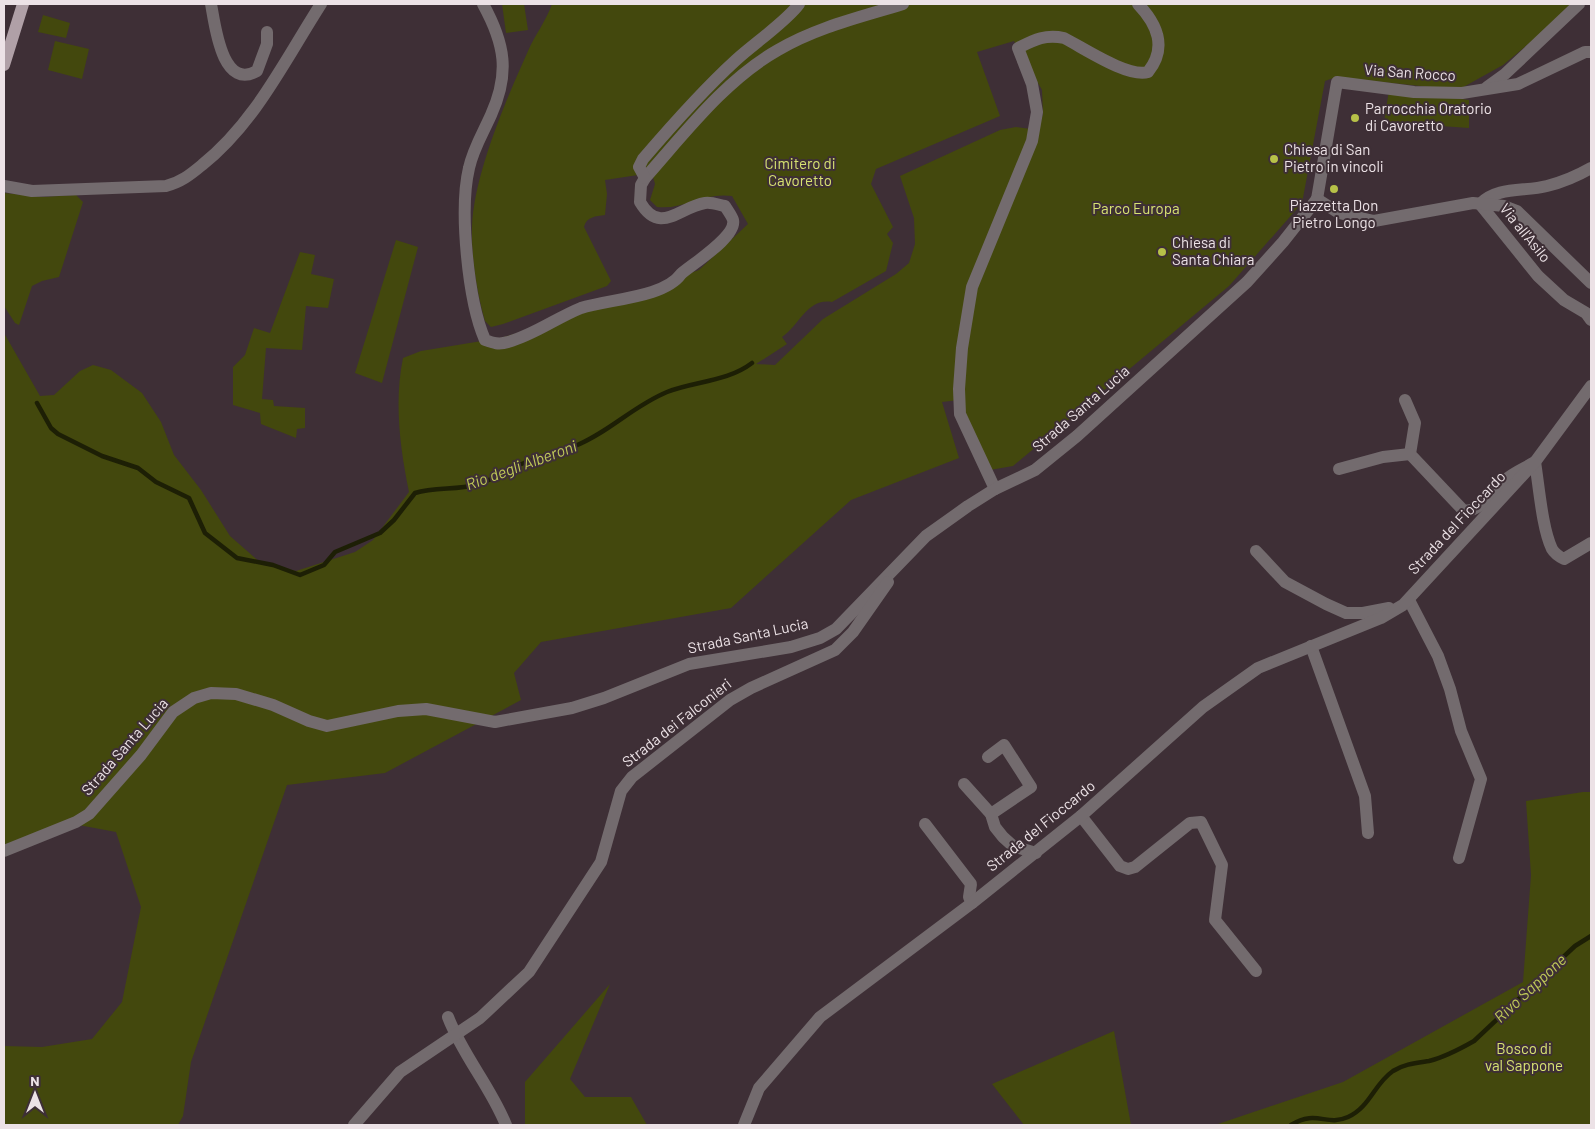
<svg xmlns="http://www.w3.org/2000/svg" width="1595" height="1129" viewBox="0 0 1595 1129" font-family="Barlow,sans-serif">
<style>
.green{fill:#43480d;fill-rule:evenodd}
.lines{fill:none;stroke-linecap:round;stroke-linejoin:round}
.stream{stroke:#1d1f05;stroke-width:4.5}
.minor{stroke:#736b6e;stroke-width:12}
.major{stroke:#b0a0a7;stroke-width:12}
.poi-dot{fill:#b7c148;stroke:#3e2f36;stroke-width:2}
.labels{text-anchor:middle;stroke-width:4;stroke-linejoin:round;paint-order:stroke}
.street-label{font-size:15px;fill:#ece2e6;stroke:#3e2f36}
.poi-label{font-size:15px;fill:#ece2e6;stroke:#3e2f36;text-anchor:start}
.park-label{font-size:15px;fill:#d7e271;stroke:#3e2f36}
.water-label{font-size:16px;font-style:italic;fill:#c0ca58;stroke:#3e2f36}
</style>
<rect width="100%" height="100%" fill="#3e2f36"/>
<!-- green -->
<g class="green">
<path d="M 502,4 L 524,4 L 528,30 L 506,33 Z"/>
<path d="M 552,4 L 1570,4 L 1567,12 L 1503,65 L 1458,90 L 1336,77 L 1325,81 L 1302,203 L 1229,286 L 1013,466 L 984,471 L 959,400 L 942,402 L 959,458 L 851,500 L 731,608 L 541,642 L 514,673 L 521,700 L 385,773 L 287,785 L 191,1062 L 183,1116 L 178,1125 L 4,1125 L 4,1046 L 42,1047 L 92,1039 L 122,1002 L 141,907 L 116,832 L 68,823 L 4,855 L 4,333 L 40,396 L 54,395 L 80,371 L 93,365 L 111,370 L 142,393 L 161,422 L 174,455 L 201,490 L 230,536 L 263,565 L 296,571 L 355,552 L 373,540 L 409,492 C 400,448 394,402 403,358 L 421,351 L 500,338 L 532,329 L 699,270 L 748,224 L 732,196 C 703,192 684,210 657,207 L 650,200 L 655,184 L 653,177 L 638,175 L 605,180 L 607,194 L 605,215 C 596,216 586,217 584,227 L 611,281 L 607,286 L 503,324 L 491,327 L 485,321 C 477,293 471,256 472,227 C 474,174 506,100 528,51 C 535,35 546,21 552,4 ZM 1014,41 L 1042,90 L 1043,114 L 1038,130 L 1016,127 L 1000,130 L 900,176 L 914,218 L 915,244 L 909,263 L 896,274 L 823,319 L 775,365 L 756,364 L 787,344 L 782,337 C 800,325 807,298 832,302 L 886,271 L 893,243 L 887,234 L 893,227 L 871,184 L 876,169 L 1000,116 L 977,52 Z"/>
<path d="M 43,15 L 70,23 L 66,38 L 38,32 Z"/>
<path d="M 55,41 L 89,49 L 82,79 L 48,70 Z"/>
<path d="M 1389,90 L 1469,100 L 1469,128 L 1384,122 Z"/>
<path d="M 4,193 L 43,197 L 76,195 L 83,202 L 59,277 L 42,281 L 32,286 L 19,325 L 15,323 L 4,306 Z"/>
<path d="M 396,240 L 418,247 L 382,383 L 355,373 Z"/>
<path d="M 300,252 L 315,255 L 311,274 L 334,279 L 328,308 L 306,306 L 302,350 L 266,348 L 262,399 L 273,400 L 274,406 L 305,408 L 305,428 L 297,429 L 296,438 L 261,424 L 260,413 L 233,405 L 233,367 L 245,355 L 254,328 L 270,333 Z"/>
<path d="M 1583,792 L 1591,792 L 1591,1125 L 1215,1125 L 1343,1082 L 1523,982 L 1531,875 L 1526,801 Z"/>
<path d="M 610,984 L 570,1079 L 585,1097 L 631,1097 L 647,1125 L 525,1125 L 525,1082 Z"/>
<path d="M 1114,1031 L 1131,1125 L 1024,1125 L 992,1084 Z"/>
</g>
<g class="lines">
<!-- stream -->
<g class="stream">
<path d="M 37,403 L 51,428 L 58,434 L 102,456 L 138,468 L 156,482 L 189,498 L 205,533 L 237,558 L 273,565 L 300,575 L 324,565 L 335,552 L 380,533 L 394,520 L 415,493 C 434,487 456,490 476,485 C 493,480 508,469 524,463 C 541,456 558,453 575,446 C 608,433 633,406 667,392 C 695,381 727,382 752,363"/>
<path d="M 1291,1125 C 1317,1109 1326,1127 1348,1117 C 1370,1107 1374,1084 1393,1071 C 1404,1064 1416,1063 1429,1061 C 1445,1057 1460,1049 1474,1041 L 1575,946 L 1591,936"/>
</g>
<!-- minor -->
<g class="minor">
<path d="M 211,4 C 215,25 222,91 257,71 L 267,44 L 267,32"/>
<path d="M 483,4 C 505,44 510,73 491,115 C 483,133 473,149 469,168 C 459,210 468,301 485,340 C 493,343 499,345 508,342 C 534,335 556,318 581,308 C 608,299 664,298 681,274 C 692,264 737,237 733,220 C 732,216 728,211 725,206 C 719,205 712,202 705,203 C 679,207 660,236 640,202 L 641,185 L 645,178 C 685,133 725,80 778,50 C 817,27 861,17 903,4"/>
<path d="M 1487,87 L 1505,74 L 1579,4"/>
<path d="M 1591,168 C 1577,176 1563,182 1547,186 C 1524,192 1498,186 1480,204 L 1538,276 L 1564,300 L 1586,313 L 1591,320"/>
<path d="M 645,178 L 639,167 L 643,159 C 673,124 702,91 736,60 C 752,45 787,21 799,4"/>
<path d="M 4,186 L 32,191 L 166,186 C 181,182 190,175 202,165 C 255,123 285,60 321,4"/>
<path d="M 1317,199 L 1337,82 L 1414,92 L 1462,93 L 1518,84 L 1585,52 L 1591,52"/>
<path d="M 1317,199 L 1339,213 L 1374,221 L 1473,203 L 1504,206 L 1517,211 L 1591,283"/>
<path d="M 1405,400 L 1415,423 L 1410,454 L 1463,510 C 1480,514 1492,491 1504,481 C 1512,473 1525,468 1535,462 C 1539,486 1542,528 1552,549 C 1555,554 1558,556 1564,559 L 1591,543"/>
<path d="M 1339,469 L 1383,457 L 1410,454"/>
<path d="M 995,489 L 960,414 L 959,389 L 962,348 L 972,287 L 1032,141 L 1037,112 L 1032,84 L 1018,48 C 1034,40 1045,34 1064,38 C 1084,48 1128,78 1148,72 C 1167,48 1158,25 1138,4"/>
<path d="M 1256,551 L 1285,582 L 1326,604 L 1346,613 L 1363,613 L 1389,608"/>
<path d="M 1409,600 L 1438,656 L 1450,689 L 1461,731 L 1481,779 L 1459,858"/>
<path d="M 1311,646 L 1365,796 L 1368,833"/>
<path d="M 988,757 L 1004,745 L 1031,787 L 991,814"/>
<path d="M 964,784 L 991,814 L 995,827 L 1003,837 L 1013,846 L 1036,853"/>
<path d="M 1081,816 L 1120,866 L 1128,869 L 1135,867 L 1190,823 L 1201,822 L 1222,865 L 1215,920 L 1256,971"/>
<path d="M 925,824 L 971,884 L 969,897 L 972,903"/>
<path d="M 4,851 L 76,822 L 89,814 L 141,755 L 173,712 L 194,698 L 211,693 L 236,694 L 273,705 L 309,721 L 327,726 L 398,711 L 426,709 L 495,722 L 572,708 L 604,698 L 689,664 L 791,647 L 820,638 L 836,629 L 926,536 L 968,506 L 995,489 L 1035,470 L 1077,436 L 1247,282 L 1283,242 L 1317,199"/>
<path d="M 448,1017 C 463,1056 491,1087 506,1125"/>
<path d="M 354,1125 L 400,1072 L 480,1018 L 529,972 L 601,862 L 621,791 L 632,777 L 730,700 L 751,688 L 835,650 L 853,632 L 888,582"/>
<path d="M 744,1125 L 759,1088 L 820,1017 L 972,903 L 1081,816 L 1203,707 L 1258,668 L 1381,618 L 1403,605 L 1535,462 L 1591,386"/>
</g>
<!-- major -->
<path class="major" d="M 4,65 L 23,4"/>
</g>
<!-- markers -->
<g class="poi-dot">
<circle cx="1355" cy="118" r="5"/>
<circle cx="1274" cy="159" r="5"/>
<circle cx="1334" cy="189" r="5"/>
<circle cx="1162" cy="252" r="5"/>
</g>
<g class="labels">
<!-- street labels -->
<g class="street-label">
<text transform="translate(1410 73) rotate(4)" y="5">Via San Rocco</text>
<text transform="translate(1525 233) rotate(51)" y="5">Via all'Asilo</text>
<text transform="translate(1081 409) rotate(-41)" y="5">Strada Santa Lucia</text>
<text transform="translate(1457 523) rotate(-47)" y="5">Strada del Fioccardo</text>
<text transform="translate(748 636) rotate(-12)" y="5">Strada Santa Lucia</text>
<text transform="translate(677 723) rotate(-38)" y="5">Strada dei Falconieri</text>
<text transform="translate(125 747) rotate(-49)" y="5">Strada Santa Lucia</text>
<text transform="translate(1041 826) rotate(-39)" y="5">Strada del Fioccardo</text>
</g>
<!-- poi labels -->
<g class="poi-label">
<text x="1365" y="114">Parrocchia Oratorio<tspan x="1365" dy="17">di Cavoretto</tspan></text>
<text x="1284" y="155">Chiesa di San<tspan x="1284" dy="17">Pietro in vincoli</tspan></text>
<text x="1334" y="211" text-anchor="middle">Piazzetta Don<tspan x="1334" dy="17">Pietro Longo</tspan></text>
<text x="1172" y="248">Chiesa di<tspan x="1172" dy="17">Santa Chiara</tspan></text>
</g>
<!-- park labels -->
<g class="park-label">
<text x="800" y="169">Cimitero di<tspan x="800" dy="17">Cavoretto</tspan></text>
<text x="1136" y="214">Parco Europa</text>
<text x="1524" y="1054">Bosco di<tspan x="1524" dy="17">val Sappone</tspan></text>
</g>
<!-- water labels -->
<g class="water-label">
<text transform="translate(521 465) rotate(-20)" y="6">Rio degli Alberoni</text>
<text transform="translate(1530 988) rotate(-43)" y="6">Rivo Sappone</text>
</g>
</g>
<!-- border -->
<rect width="1595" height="1129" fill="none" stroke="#ece2e6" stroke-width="10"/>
<!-- north arrow -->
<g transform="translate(35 1094)" stroke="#3e2f36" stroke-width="4" paint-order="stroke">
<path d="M0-4L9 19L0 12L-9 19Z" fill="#ece2e6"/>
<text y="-8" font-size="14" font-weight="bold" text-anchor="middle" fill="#ece2e6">N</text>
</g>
</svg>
